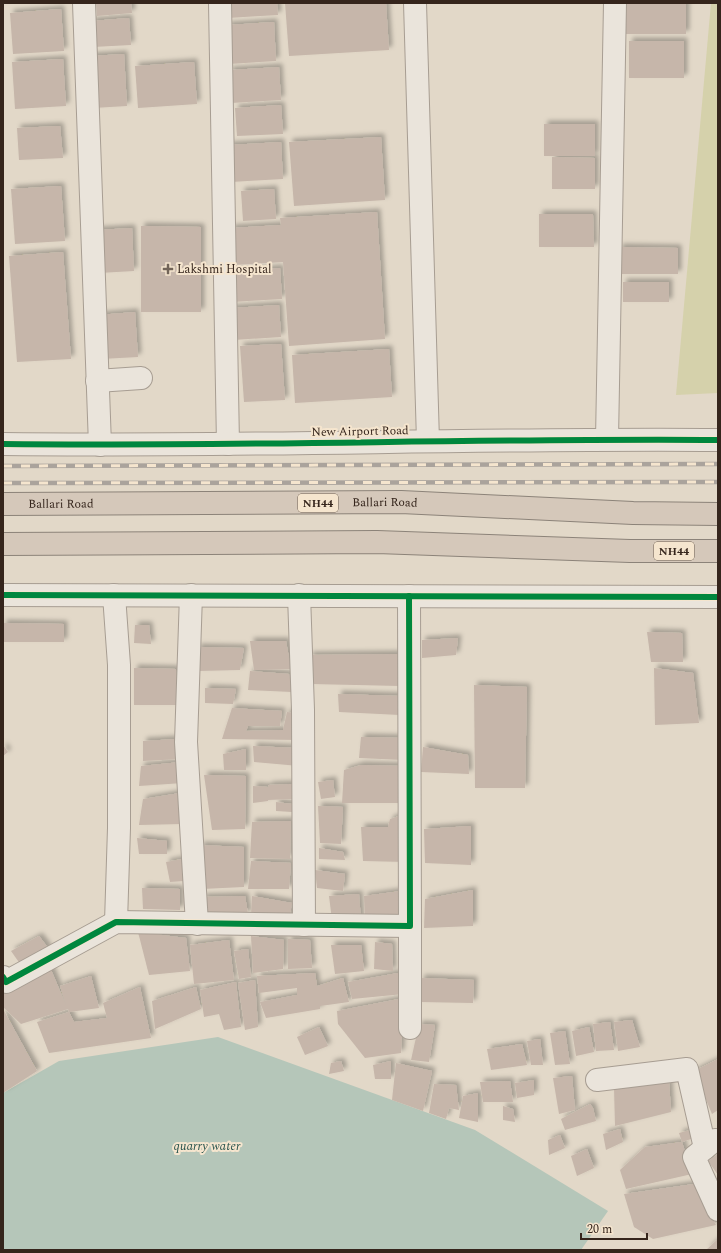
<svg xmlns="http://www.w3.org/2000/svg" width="721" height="1253" viewBox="0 0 721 1253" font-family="Spectral,serif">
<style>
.green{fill:#d5d1ab}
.water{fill:#b5c6b9}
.building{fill:#c6b6aa;filter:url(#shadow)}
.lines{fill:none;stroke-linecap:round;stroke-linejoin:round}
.minor-casing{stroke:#a79d92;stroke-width:24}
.highway-casing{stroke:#8c8379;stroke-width:24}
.minor{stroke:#eae4db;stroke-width:22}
.highway{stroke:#d5c8ba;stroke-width:22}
.rail-casing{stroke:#aaa39c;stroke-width:4.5}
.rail{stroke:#f5e5ce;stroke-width:3;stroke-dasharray:9;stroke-linecap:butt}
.cycleway-casing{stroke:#f5e5ce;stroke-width:8}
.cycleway{stroke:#00873e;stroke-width:6}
.poi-dot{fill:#726458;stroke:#f5e5ce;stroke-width:1.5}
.labels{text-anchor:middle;stroke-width:4;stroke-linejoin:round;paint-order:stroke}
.shield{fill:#f5e5ce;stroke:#6f5f51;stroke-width:1}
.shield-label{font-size:11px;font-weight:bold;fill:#35251c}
.poi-label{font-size:12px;fill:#35251c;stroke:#f5e5ce;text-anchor:start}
.street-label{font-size:12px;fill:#35251c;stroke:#f5e5ce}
.water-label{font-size:13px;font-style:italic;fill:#2b554e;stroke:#f5e5ce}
</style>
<defs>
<filter id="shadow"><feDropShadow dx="3.5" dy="-3.5" stdDeviation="2" flood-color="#0004"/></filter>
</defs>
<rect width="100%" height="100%" fill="#e2d8c8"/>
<!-- green -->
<path class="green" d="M 711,3 L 718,3 L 718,393 L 676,395 Z"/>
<!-- water -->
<path class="water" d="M 218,1037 L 475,1130 L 608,1211 L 581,1250 L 3,1250 L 3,1093 L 59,1061 Z"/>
<!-- building -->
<g class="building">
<path d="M 96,3 L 131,3 L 132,13 L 97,16 Z"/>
<path d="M 227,3 L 277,3 L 278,15 L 228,18 Z"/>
<path d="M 285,3 L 386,3 L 389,50 L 289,56 Z"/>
<rect x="626" y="3" width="60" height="31"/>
<path d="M 61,9 L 64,51 L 13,54 L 10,13 Z"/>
<path d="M 129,18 L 131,45 L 93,47 L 91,21 Z"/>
<path d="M 274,22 L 276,61 L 229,64 L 227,25 Z"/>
<rect x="629" y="41" width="55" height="37"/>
<path d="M 124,54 L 127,106 L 93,108 L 90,56 Z"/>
<path d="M 63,59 L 66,106 L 15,109 L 12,62 Z"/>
<path d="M 194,62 L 197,104 L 138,108 L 135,66 Z"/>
<path d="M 279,67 L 281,100 L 231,103 L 229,70 Z"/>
<path d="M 281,105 L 283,134 L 237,136 L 235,108 Z"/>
<rect x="544" y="124" width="51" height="32"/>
<path d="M 60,126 L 63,158 L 19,160 L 17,128 Z"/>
<path d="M 381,137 L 385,200 L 294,206 L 289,142 Z"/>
<path d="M 281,142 L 283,179 L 231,182 L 228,145 Z"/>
<path d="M 552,157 L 595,158 L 595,189 L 552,189 Z"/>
<path d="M 61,186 L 65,241 L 15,244 L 11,189 Z"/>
<path d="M 274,189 L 276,219 L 243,221 L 241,191 Z"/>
<path d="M 377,212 L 385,339 L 289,346 L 283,262 L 233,265 L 230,228 L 281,225 L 280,218 Z"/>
<path d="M 539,214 L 593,214 L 594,247 L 539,247 Z"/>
<path d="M 141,226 L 201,227 L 201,312 L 141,312 Z"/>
<path d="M 132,228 L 134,271 L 99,273 L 96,230 Z"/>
<path d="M 619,247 L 678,248 L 678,274 L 619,274 Z"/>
<path d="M 63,252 L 71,359 L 17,362 L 9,256 Z"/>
<path d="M 280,268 L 282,299 L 232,302 L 230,272 Z"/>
<rect x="623" y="282" width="46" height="20"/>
<path d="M 279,305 L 281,337 L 233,340 L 231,308 Z"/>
<path d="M 135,312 L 138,357 L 101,359 L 98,315 Z"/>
<path d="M 281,344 L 285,400 L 244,402 L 240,346 Z"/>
<path d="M 389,349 L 392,397 L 295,403 L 292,355 Z"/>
<path d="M 3,623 L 64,624 L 64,642 L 3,642 Z"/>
<path d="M 135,625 L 149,625 L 151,644 L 134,643 Z"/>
<path d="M 647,632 L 682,633 L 683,662 L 651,662 Z"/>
<path d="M 458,638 L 456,655 L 422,658 L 422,640 Z"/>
<path d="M 250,641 L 286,641 L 291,669 L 254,670 Z"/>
<path d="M 197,647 L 244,648 L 240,670 L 198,671 Z"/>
<path d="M 402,654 L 400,686 L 311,684 L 309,655 Z"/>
<path d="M 134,668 L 176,669 L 177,705 L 134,705 Z"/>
<path d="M 654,668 L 693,673 L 699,723 L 655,725 Z"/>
<path d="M 250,671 L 289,674 L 292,692 L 248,690 Z"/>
<path d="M 474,685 L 527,687 L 525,788 L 475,788 Z"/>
<path d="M 205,688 L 236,689 L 233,704 L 205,703 Z"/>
<path d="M 338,694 L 400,696 L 400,715 L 339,712 Z"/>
<path d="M 232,708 L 282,711 L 280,726 L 248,726 L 246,731 L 283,730 L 287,712 L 296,713 L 298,740 L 222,739 Z"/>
<path d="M 361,737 L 403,738 L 403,760 L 359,758 Z"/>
<path d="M 177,739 L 181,759 L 143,761 L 143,741 Z"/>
<path d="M 3,745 L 8,752 L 3,756 Z"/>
<path d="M 253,746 L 297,748 L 299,766 L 254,762 Z"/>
<path d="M 423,747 L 468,755 L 469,774 L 421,772 Z"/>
<path d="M 246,749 L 246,770 L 224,770 L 223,754 Z"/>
<path d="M 181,762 L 183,783 L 139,786 L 141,766 Z"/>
<path d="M 361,765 L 402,766 L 399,803 L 342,803 L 344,770 Z"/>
<path d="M 204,775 L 246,776 L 245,829 L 212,830 Z"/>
<path d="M 333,780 L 335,797 L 321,799 L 318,782 Z"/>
<path d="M 292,784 L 293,799 L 268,800 L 268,796 L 268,801 L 253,803 L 253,786 L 268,787 L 269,785 Z"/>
<path d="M 180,793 L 182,824 L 139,825 L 143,799 Z"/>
<path d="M 276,802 L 292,804 L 292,812 L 276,811 Z"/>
<path d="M 318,806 L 343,807 L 341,844 L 320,843 Z"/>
<path d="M 405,814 L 406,862 L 363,861 L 361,827 L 388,827 L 390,819 Z"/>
<path d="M 291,821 L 290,859 L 250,858 L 252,822 Z"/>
<path d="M 471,826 L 471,865 L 425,863 L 424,829 Z"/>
<path d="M 137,838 L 167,841 L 167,854 L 139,854 Z"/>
<path d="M 200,845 L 244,847 L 244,887 L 202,889 Z"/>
<path d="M 319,848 L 343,852 L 345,860 L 319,859 Z"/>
<path d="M 182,859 L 184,881 L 170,882 L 166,862 Z"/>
<path d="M 251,861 L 291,863 L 289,889 L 248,889 Z"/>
<path d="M 315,870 L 345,874 L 343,891 L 317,888 Z"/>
<path d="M 142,888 L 180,889 L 180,910 L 143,909 Z"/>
<path d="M 473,890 L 473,926 L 424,928 L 425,899 Z"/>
<path d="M 401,891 L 401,918 L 365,919 L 364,896 Z"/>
<path d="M 359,894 L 361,921 L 332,920 L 329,896 Z"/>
<path d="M 245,896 L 248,914 L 204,916 L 202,897 Z"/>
<path d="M 252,896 L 292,903 L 289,919 L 251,915 Z"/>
<path d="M 138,932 L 186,938 L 190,971 L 149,975 Z"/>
<path d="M 39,936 L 49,949 L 23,968 L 11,951 Z"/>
<path d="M 251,936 L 284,940 L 283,969 L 253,973 Z"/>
<path d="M 288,939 L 310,940 L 312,968 L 288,969 Z"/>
<path d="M 229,940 L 234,980 L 194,984 L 190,945 Z"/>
<path d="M 375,942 L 392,944 L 393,971 L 374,969 Z"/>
<path d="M 331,945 L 361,945 L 364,971 L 335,974 Z"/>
<path d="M 248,949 L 251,977 L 239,979 L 234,951 Z"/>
<path d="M 49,965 L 66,1005 L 60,986 L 91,976 L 99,1008 L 69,1012 L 68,1009 L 21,1024 L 3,1007 L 3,987 Z"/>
<path d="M 315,973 L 317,986 L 343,978 L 349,1002 L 320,1006 L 320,1009 L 266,1018 L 260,1002 L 297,995 L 297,988 L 259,993 L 257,976 Z"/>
<path d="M 398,973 L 404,994 L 352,999 L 348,982 Z"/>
<path d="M 421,978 L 474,980 L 473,1003 L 419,1002 Z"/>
<path d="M 255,980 L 258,1027 L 245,1030 L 238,983 Z"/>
<path d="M 236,982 L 241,1027 L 224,1030 L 219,1014 L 204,1017 L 200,990 Z"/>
<path d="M 140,987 L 151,1038 L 49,1053 L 37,1022 L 69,1012 L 74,1022 L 107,1018 L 103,1003 Z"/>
<path d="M 196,987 L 201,1009 L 155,1029 L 152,1001 Z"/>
<path d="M 404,998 L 401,1053 L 365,1058 L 338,1024 L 337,1011 Z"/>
<path d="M 3,1009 L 37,1071 L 3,1093 Z"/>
<path d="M 632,1020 L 640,1047 L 618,1051 L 614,1022 Z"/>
<path d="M 610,1022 L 614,1050 L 596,1051 L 593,1024 Z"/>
<path d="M 419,1024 L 435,1025 L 429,1062 L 411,1060 Z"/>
<path d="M 319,1027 L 328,1046 L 305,1055 L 297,1037 Z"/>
<path d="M 589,1027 L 594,1052 L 576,1056 L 572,1031 Z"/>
<path d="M 565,1031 L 570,1064 L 555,1065 L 550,1033 Z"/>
<path d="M 540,1039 L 543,1065 L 531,1065 L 527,1041 Z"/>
<path d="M 522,1044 L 527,1065 L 491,1070 L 487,1049 Z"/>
<path d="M 718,1059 L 718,1110 L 712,1114 L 694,1071 Z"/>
<path d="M 341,1061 L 344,1071 L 329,1074 L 331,1063 Z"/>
<path d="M 391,1061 L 391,1079 L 375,1079 L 373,1065 Z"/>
<path d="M 396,1063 L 432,1071 L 423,1111 L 392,1100 Z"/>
<path d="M 572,1076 L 575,1110 L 559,1114 L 553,1078 Z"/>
<path d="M 534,1080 L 534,1095 L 517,1098 L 515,1083 Z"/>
<path d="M 669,1080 L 671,1112 L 615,1126 L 614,1088 Z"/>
<path d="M 510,1081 L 513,1102 L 483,1102 L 480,1082 Z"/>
<path d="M 434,1084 L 456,1085 L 459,1110 L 449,1108 L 446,1119 L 429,1113 Z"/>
<path d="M 478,1093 L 478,1122 L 459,1118 L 463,1096 Z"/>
<path d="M 590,1104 L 593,1108 L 596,1121 L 565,1130 L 561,1119 Z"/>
<path d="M 503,1106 L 513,1109 L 515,1122 L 503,1120 Z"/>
<path d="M 620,1129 L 623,1142 L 606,1150 L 603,1134 Z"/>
<path d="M 694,1129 L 697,1137 L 682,1142 L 679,1133 Z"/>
<path d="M 560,1135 L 565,1148 L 549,1155 L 548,1140 Z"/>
<path d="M 682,1142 L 692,1174 L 626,1189 L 620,1170 L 645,1147 Z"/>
<path d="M 587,1149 L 594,1168 L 577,1176 L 571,1156 Z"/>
<path d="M 718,1154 L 718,1175 L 708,1161 Z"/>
<path d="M 694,1184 L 716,1225 L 653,1239 L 634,1227 L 624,1194 Z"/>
<path d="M 718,1239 L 718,1250 L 706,1250 Z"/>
</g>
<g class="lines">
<!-- minor casing -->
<g class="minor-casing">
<g id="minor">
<path d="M 84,3 L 100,445"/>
<path d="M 220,3 L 228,444"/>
<path d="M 415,3 L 428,441"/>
<path d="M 97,381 L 141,378"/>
<path d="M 607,439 L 615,3"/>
<path d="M 3,444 C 241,447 480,438 718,440"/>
<path d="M 3,595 L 718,597"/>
<path d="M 114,595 L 119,665 L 119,828 L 116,922"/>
<path d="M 191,595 L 186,742 L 197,924"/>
<path d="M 299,595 L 303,710 L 304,925"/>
<path d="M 3,977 L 6,982 L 116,922 L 410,926 L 409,596"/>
<path d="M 410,1028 L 410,926"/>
<path d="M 597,1080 L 687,1069 L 705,1148"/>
<path d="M 715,1140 L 694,1157 L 718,1210"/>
</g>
</g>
<!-- highway casing -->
<g class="highway-casing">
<g id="highway">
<path id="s1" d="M 3,504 L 401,502 L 633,513 L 718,514"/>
<path d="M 3,544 L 377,542 L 630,551 L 718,551"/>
</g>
</g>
<!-- minor -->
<use href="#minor" class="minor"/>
<!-- highway -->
<use href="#highway" class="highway"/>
<!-- rail casing -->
<g class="rail-casing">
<g id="rail">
<path d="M 3,466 L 718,464"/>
<path d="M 3,483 L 718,482"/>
</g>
</g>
<!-- rail -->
<use href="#rail" class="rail"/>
<!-- cycleway casing -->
<g class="cycleway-casing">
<g id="cycleway">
<path d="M 3,444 C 241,447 480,438 718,440"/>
<path d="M 3,595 L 718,597"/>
<path d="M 3,977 L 6,982 L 116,922 L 410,926 L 409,596"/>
</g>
</g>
<!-- cycleway -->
<use href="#cycleway" class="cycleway"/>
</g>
<!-- markers -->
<path class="poi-dot" d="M166 263h4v4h4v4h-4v4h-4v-4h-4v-4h4z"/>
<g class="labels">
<!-- shield labels -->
<g class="shield">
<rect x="298" y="494" width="40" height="18" rx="3"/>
<rect x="654" y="542" width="40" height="18" rx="3"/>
</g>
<g class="shield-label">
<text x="318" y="507">NH44</text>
<text x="674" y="555">NH44</text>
</g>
<!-- poi labels -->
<g class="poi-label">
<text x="177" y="273">Lakshmi Hospital</text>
</g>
<!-- street labels -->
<g class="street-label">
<text transform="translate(360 431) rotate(-1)" y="4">New Airport Road</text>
<text dy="4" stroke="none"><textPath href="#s1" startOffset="382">Ballari Road</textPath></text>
<text dy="4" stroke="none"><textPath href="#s1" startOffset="58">Ballari Road</textPath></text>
</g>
<!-- water labels -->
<g class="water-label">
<text x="207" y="1150">quarry water</text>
</g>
</g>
<!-- border -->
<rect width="721" height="1253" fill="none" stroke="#35251c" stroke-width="8"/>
<!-- scale -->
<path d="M581 1233v6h66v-6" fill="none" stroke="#35251c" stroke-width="2"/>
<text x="587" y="1233" font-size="12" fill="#35251c" stroke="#f5e5ce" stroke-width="3" paint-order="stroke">20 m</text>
</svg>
